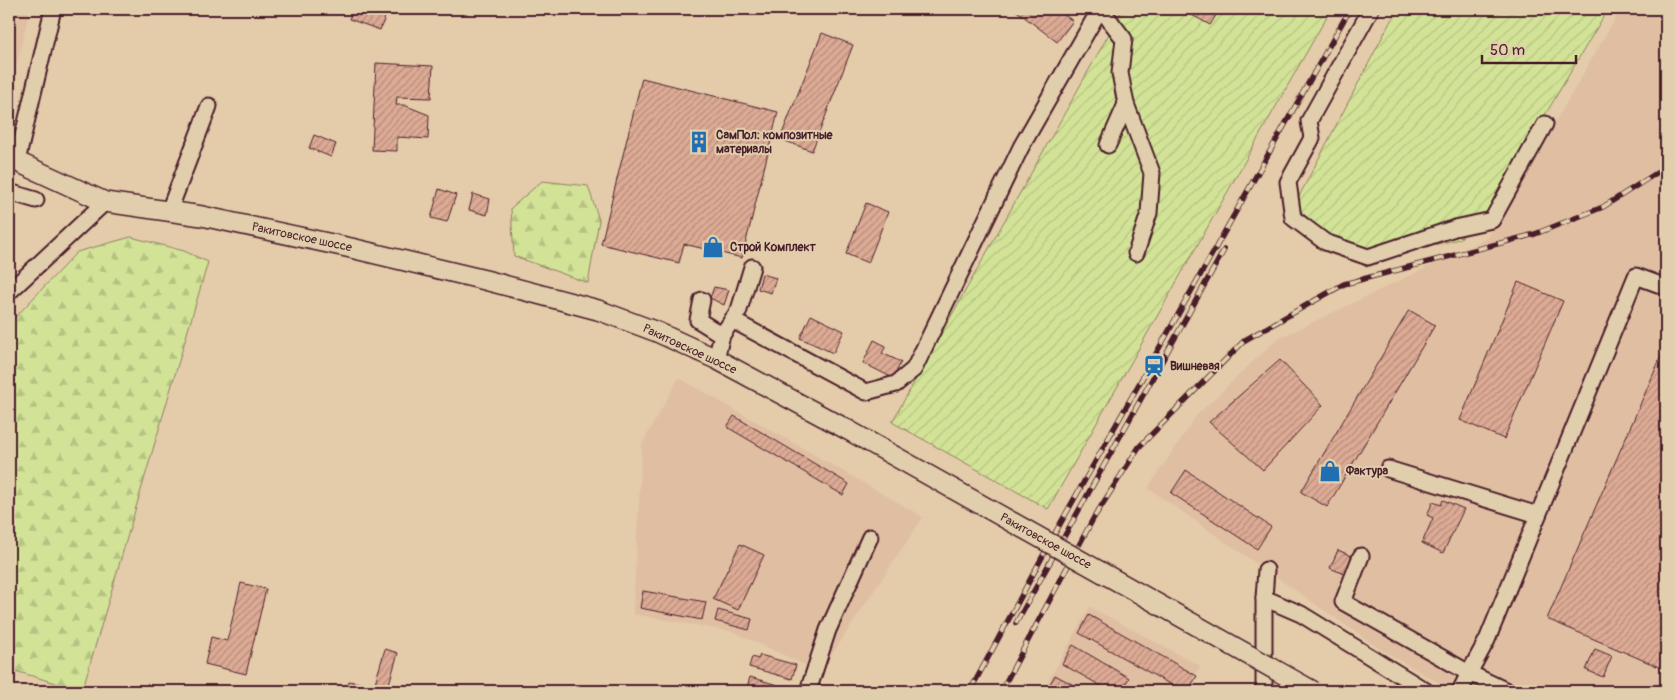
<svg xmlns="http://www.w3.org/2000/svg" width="1675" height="700" viewBox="0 0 1675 700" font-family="Pangolin,sans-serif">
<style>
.built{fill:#dfbea2}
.forest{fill:url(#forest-firs);stroke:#8e8161}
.garden{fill:url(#garden-furrows);stroke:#8e8161}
.building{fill:url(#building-hatch);stroke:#4a1f2b}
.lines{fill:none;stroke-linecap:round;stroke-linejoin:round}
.minor-casing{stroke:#4a1f2b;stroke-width:19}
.major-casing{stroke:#4a1f2b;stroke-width:22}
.minor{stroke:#e1ceac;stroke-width:15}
.major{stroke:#e1ceac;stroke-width:19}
.rail-casing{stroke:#4a1f2b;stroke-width:5.5}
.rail{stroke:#e1ceac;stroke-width:4;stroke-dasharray:11;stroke-linecap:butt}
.major-bridge-casing{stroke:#4a1f2b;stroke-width:22;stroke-linecap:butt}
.major-bridge{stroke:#e1ceac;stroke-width:19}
.labels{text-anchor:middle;stroke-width:4;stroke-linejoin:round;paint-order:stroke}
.poi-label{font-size:12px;font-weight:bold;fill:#4a1f2b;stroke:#e1ceac;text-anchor:start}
.street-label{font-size:12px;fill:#4a1f2b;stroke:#e1ceac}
</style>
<defs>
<pattern id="forest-firs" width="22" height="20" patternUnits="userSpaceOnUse" patternTransform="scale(1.25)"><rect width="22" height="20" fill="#d2e397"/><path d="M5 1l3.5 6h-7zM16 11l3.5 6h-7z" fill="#b6c282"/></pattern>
<pattern id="garden-furrows" width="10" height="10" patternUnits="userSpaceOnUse" patternTransform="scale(1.25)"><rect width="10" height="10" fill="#d2e397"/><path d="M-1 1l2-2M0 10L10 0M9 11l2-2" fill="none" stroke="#b6c282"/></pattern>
<pattern id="building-hatch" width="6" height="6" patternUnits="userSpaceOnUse" patternTransform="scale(1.25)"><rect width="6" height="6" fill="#ddab95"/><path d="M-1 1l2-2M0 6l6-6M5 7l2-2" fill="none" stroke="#b58b7a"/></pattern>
</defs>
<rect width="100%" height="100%" fill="#e4cbaa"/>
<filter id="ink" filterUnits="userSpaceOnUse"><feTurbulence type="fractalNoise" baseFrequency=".02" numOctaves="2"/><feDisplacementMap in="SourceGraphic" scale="10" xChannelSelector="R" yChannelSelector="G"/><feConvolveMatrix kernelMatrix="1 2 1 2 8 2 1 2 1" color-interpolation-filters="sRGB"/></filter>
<g filter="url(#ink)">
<!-- built -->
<g class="built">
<path d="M 9,9 L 30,9 L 11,87 L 9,85 Z"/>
<path d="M 1621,9 L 1666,9 L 1666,691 L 1453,691 L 1377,647 L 1148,488 L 1197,415 L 1276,340 L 1488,238 Z"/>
<path d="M 679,378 L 923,517 L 820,672 L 734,632 L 633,614 L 642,444 Z"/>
<path d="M 1090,607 L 1200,666 L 1186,691 L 1043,691 Z"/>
</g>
<!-- forest -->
<g class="forest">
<path d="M 542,181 L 588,186 L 599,220 L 588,283 L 514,256 L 511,208 Z"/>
<path d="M 131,237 L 184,251 L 208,262 L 82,691 L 9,669 L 9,324 L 77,252 Z"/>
</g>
<!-- garden -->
<g class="garden">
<path d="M 1123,9 L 1331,9 L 1048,509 L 892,422 Z"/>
<path d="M 1397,9 L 1608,9 L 1482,221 L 1459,239 L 1382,257 L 1327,240 L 1295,204 Z"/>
</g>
<!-- building -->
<g class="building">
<path d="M 353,9 L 388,10 L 380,30 L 349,19 Z"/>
<path d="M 564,9 L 580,9 L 566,14 Z"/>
<path d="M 1014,9 L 1056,9 L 1073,21 L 1057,42 Z"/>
<path d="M 1181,9 L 1220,9 L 1210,25 Z"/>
<path d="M 822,33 L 853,45 L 812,151 L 780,139 Z"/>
<path d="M 376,63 L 433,66 L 431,98 L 397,97 L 396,105 L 404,105 L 429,115 L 428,139 L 397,137 L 397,151 L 372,150 Z"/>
<path d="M 642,78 L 778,112 L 742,258 L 684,244 L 679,263 L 601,244 Z"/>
<path d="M 314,135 L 336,144 L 331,157 L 309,148 Z"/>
<path d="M 439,189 L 456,195 L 447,222 L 431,218 Z"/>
<path d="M 473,194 L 490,199 L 487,215 L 469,210 Z"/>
<path d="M 866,203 L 888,212 L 868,263 L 846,254 Z"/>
<path d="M 762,274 L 776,278 L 771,293 L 758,289 Z"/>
<path d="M 1518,282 L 1563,301 L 1504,439 L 1460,420 Z"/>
<path d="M 714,287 L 729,290 L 724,305 L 710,298 Z"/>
<path d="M 1409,310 L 1435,325 L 1327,507 L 1301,492 Z"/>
<path d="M 811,315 L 844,331 L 833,353 L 800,338 Z"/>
<path d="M 874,340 L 886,346 L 882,353 L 901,362 L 893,378 L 863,363 Z"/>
<path d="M 1666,345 L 1666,670 L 1547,619 Z"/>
<path d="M 1280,360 L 1323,405 L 1263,470 L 1209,422 Z"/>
<path d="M 734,416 L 849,484 L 843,495 L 727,427 Z"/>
<path d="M 1186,470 L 1271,527 L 1257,549 L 1171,493 Z"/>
<path d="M 1443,500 L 1464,509 L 1443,553 L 1422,543 L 1433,518 L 1427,515 L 1433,502 L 1441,505 Z"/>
<path d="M 740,544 L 764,555 L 738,610 L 713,599 Z"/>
<path d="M 1338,550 L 1356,558 L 1349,576 L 1330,568 Z"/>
<path d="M 241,583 L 266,589 L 246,674 L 205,664 L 211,637 L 227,641 Z"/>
<path d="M 643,591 L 706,602 L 702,620 L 640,608 Z"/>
<path d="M 718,610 L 752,619 L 749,630 L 715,621 Z"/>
<path d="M 1089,615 L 1197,676 L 1188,691 L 1182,691 L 1079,633 Z"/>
<path d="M 1073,645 L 1129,678 L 1121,691 L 1110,691 L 1062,664 Z"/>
<path d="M 385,649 L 398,653 L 388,687 L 375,683 Z"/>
<path d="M 1595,649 L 1612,656 L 1603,677 L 1586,670 Z"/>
<path d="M 760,655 L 796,665 L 792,679 L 749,667 L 752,657 L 758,659 Z"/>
<path d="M 1055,675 L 1085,691 L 1046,691 Z"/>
<path d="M 750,677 L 798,691 L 746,691 Z"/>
<path d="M 349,681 L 372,686 L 371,691 L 347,691 Z"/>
<path d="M 1142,684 L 1154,691 L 1138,691 Z"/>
</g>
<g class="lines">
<!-- minor casing -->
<g class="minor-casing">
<g id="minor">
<path d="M 1101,9 L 1124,39 L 1120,73 L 1126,104 L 1108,145"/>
<path d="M 1371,9 L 1309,121 L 1312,138 L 1288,182 L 1293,218 L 1325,242 L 1368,257 L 1455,228 L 1492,220 L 1545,124"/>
<path d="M 1126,104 L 1152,173 L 1149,213 L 1136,253"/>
<path d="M 17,161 L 53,9"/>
<path d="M 9,192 L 36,200"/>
<path d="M 169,211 L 209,106"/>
<path d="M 9,292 L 105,202"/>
<path d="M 702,300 L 698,320 L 722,335"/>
<path d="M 732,320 L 866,392 L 896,384 L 914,369 L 1021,147 L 1100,9"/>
<path d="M 716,359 L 722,335 L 739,310 L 752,267"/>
<path d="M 1388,469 L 1538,515"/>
<path d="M 1361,556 L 1343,602 L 1469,673 L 1487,640 L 1636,276 L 1666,287"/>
<path d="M 1264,598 L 1301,614 L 1426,691"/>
<path d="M 808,691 L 828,630 L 870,537"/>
<path d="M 1264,691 L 1264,598 L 1266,570"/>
<path d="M 1460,691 L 1469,673 L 1507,691"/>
</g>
</g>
<!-- major casing -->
<g class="major-casing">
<path id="major" d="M 9,158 L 105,202 L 202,216 L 351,248 L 485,280 L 598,310 L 657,332 L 716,359 L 848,430"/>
</g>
<!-- minor -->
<use href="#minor" class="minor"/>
<!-- major -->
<use href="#major" class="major"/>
<!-- rail casing -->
<g class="rail-casing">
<g id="rail">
<path d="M 1016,623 L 1224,250"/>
<path d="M 970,691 L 1059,526 L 1350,9"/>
<path d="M 1001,691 L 1093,519 L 1139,447 L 1245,340 L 1344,284 L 1535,234 L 1603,207 L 1666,167"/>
</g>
</g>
<!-- rail -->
<use href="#rail" class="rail"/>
<!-- major-bridge casing -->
<g class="major-bridge-casing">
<path id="major-bridge" d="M 848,430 L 1313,691"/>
</g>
<!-- major-bridge -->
<use href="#major-bridge" class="major-bridge"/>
</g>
</g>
<!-- icons -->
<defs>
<g id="building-bare" transform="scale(1.725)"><path d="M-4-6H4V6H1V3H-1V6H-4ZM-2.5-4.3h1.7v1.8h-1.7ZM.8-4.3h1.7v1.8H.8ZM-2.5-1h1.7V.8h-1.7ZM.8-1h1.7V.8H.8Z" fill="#1f6fb2" stroke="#e1ceac" stroke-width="2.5" paint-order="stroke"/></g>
<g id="shop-bare" transform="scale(1.725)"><path d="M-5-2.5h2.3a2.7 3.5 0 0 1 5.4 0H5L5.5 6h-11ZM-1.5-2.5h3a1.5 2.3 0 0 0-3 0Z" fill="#1f6fb2" stroke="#e1ceac" stroke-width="2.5" paint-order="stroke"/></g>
<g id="station-bare" transform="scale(1.725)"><path d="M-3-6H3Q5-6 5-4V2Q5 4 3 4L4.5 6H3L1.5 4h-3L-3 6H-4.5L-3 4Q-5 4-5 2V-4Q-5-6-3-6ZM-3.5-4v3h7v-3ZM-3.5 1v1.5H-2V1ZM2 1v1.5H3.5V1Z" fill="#1f6fb2" stroke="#e1ceac" stroke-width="2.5" paint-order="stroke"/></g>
</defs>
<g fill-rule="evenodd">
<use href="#building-bare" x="699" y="142"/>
<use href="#shop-bare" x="713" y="247"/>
<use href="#station-bare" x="1154" y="366"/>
<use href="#shop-bare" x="1330" y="471"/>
</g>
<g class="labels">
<!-- poi labels -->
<g class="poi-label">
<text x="716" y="139">СамПол: композитные<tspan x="716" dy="14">материалы</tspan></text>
<text x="730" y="251">Строй Комплект</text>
<text x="1170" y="370">Вишневая</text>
<text x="1346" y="475">Фактура</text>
</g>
<!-- street labels -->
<g class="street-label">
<text transform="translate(302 237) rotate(12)" y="4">Ракитовское шоссе</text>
<text transform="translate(690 349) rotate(25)" y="4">Ракитовское шоссе</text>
<text transform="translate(1046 541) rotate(29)" y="4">Ракитовское шоссе</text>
</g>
</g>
<!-- margin -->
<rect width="1675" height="700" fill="none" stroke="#e1ceac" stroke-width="30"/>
<rect x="15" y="15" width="1645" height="670" fill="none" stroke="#4a1f2b" stroke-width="2" filter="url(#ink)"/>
<!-- scale -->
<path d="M1482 55v8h94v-8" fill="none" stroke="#4a1f2b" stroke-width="2.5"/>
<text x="1490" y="55" font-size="15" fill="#4a1f2b" stroke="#e1ceac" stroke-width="4" paint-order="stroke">50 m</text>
</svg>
